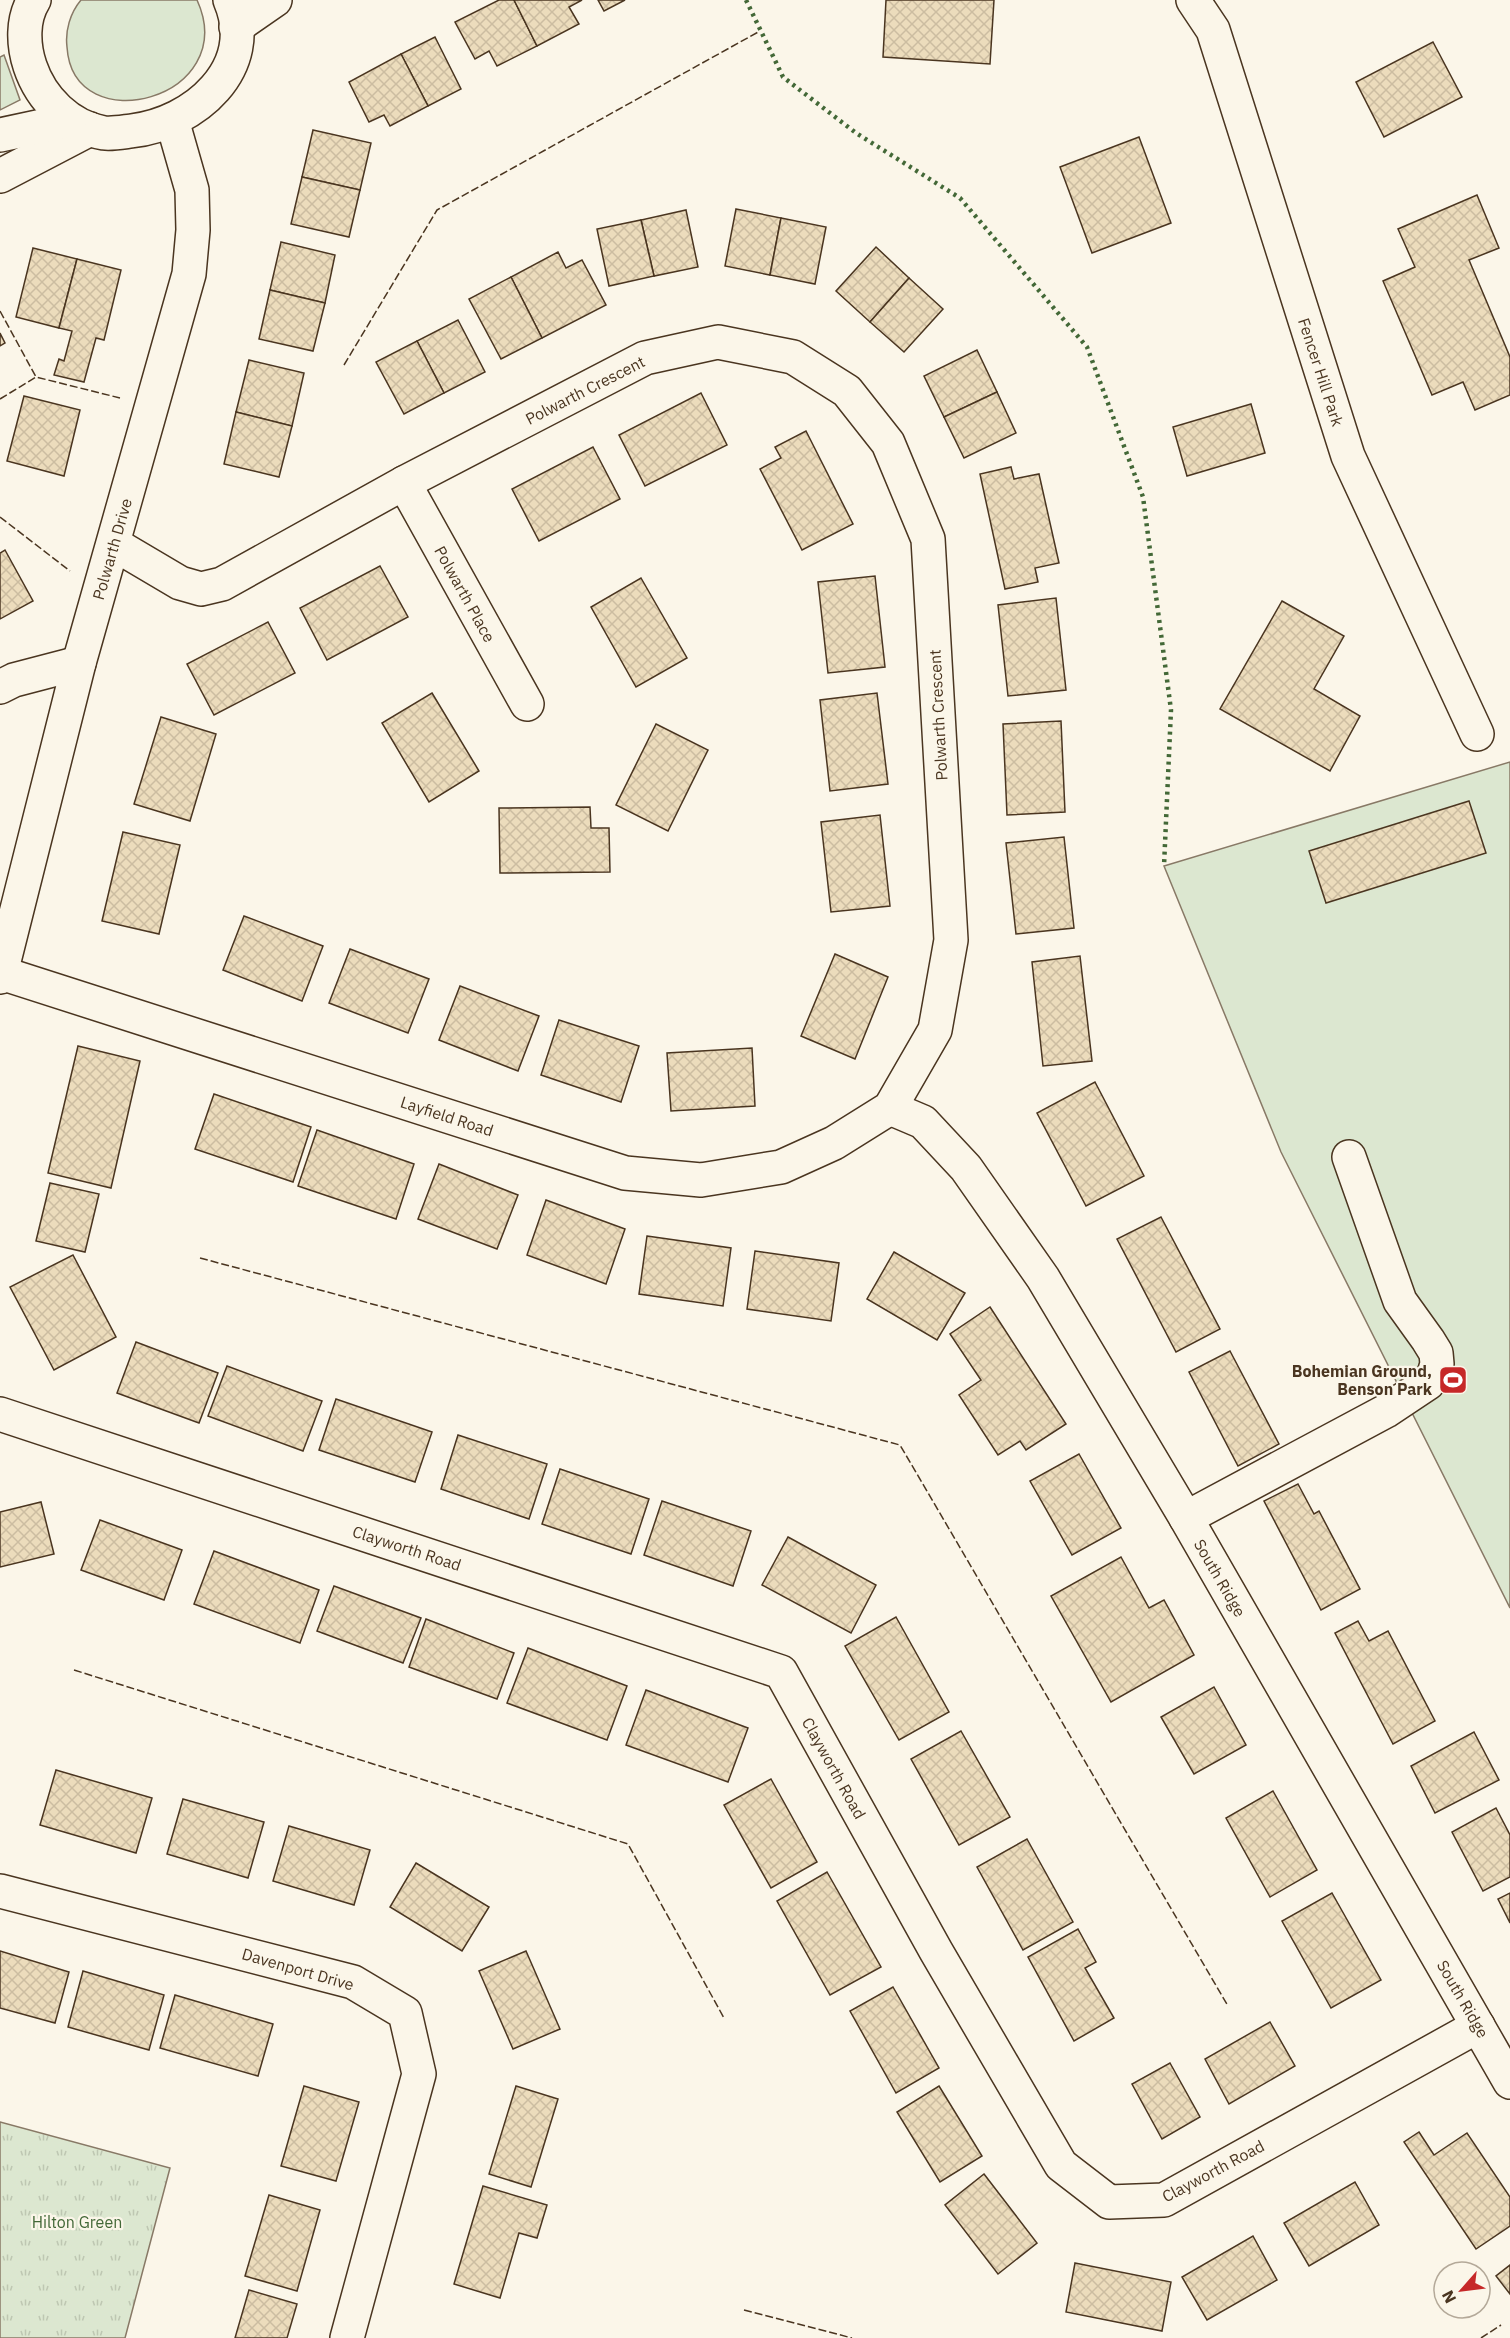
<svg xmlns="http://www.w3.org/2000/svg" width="1510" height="2338" viewBox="0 0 1510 2338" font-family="'IBM Plex Sans',sans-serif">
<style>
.grass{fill:#dce7d0;stroke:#887966;stroke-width:1.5}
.park{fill:url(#park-tufts);stroke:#887966;stroke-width:1.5}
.building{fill:url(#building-cross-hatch);stroke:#4a3520;stroke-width:1.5}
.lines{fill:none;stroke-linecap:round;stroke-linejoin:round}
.minor-casing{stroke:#4a3520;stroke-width:36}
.major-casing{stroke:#4a3520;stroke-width:36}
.minor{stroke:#fbf6e9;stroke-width:33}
.major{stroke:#fbf6e9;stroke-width:33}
.hedge{stroke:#436837;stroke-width:4.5;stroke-dasharray:3 4.5;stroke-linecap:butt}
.fence{stroke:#4a3520;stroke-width:1.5;stroke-dasharray:8 3;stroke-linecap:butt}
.labels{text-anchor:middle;stroke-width:4.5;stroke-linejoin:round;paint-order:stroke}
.street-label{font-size:16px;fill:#4a3520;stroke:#fbf6e9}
.poi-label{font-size:16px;font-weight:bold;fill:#4a3520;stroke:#fbf6e9;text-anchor:end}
.park-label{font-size:16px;fill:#436837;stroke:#fbf6e9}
</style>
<defs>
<pattern id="park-tufts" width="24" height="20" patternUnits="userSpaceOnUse" patternTransform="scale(1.5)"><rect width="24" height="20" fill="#dce7d0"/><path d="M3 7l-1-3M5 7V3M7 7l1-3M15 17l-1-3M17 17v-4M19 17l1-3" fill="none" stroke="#bec7b2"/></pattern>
<pattern id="building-cross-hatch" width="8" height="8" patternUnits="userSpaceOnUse" patternTransform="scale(1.5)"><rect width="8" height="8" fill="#ecdcbc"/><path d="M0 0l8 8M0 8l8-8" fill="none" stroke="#ccbda1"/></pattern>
</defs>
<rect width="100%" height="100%" fill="#fbf6e9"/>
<!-- grass -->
<g class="grass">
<path d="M 81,0 L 197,0 C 242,99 73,143 67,47 C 65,31 70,13 81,0 Z"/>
<path d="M 4,55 L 20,100 L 0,110 L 0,57 Z"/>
<path d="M 1510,762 L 1510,1608 L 1281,1152 L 1164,866 Z"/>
</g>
<!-- park -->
<path class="park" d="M 0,2122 L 170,2168 L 125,2338 L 0,2338 Z"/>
<!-- building -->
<g class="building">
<path d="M 499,0 L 514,0 L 537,46 L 497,66 L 489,51 L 475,59 L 455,22 Z"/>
<path d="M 514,0 L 582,0 L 569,7 L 579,24 L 537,46 Z"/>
<path d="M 598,0 L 625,0 L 604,11 Z"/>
<path d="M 886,0 L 994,0 L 990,64 L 883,57 Z"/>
<path d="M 435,37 L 461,89 L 428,106 L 401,54 Z"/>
<path d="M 1433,42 L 1462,97 L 1384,137 L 1356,82 Z"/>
<path d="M 401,54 L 428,106 L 390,126 L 384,115 L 369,122 L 349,82 Z"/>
<path d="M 313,130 L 371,143 L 360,190 L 302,177 Z"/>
<path d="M 1139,137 L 1171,223 L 1092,253 L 1060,167 Z"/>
<path d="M 302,177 L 360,190 L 349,237 L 291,224 Z"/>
<path d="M 1477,195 L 1499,248 L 1469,260 L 1510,357 L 1510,395 L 1475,410 L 1463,382 L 1432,395 L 1383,281 L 1415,267 L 1398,229 Z"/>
<path d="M 736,209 L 781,218 L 770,275 L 725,266 Z"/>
<path d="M 686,210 L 698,267 L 654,276 L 641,220 Z"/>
<path d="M 781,218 L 826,227 L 815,284 L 770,275 Z"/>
<path d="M 641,220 L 654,276 L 609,286 L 597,229 Z"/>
<path d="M 281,242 L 335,255 L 325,303 L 270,290 Z"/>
<path d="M 876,247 L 909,278 L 870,322 L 836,291 Z"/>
<path d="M 33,248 L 77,259 L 59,328 L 16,317 Z"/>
<path d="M 558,252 L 566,268 L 582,260 L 606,305 L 542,338 L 511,277 Z"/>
<path d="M 77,259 L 121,270 L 104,340 L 96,338 L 84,382 L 54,375 L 59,359 L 64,361 L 72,331 L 59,328 Z"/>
<path d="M 511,277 L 542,338 L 501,359 L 469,299 Z"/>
<path d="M 909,278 L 943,309 L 904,352 L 870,322 Z"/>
<path d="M 270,290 L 325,303 L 313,351 L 259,339 Z"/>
<path d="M 458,320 L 485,372 L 444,393 L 417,341 Z"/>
<path d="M 0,333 L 5,343 L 0,346 Z"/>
<path d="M 417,341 L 444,393 L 404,414 L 376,362 Z"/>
<path d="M 977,350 L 997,392 L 944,417 L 924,376 Z"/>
<path d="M 249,360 L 304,373 L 292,426 L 236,412 Z"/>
<path d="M 997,392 L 1016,433 L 964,458 L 944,417 Z"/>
<path d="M 701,393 L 727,445 L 645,486 L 619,435 Z"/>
<path d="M 24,396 L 80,410 L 64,476 L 7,461 Z"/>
<path d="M 1251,404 L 1265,453 L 1187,476 L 1173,427 Z"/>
<path d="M 236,412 L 292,426 L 279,477 L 224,464 Z"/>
<path d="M 806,431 L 853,524 L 802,550 L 760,469 L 781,458 L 775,447 Z"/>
<path d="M 593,447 L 620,499 L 539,541 L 512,489 Z"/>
<path d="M 1011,467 L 1014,479 L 1039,474 L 1059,563 L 1035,568 L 1038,582 L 1005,589 L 980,474 Z"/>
<path d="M 5,550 L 33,601 L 0,619 L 0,553 Z"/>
<path d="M 380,566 L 408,617 L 327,660 L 300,608 Z"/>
<path d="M 875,576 L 885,667 L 828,673 L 818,582 Z"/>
<path d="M 641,578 L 687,658 L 636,687 L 591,607 Z"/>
<path d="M 1056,598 L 1066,690 L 1008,696 L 998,605 Z"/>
<path d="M 1282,601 L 1344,636 L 1314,689 L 1360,716 L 1330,771 L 1220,709 Z"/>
<path d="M 268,622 L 295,673 L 214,715 L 187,664 Z"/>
<path d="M 432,693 L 479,771 L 429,802 L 382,723 Z"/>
<path d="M 877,693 L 888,784 L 830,791 L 820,700 Z"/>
<path d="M 161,717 L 216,734 L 190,821 L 134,804 Z"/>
<path d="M 1061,721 L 1065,812 L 1007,815 L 1003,724 Z"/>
<path d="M 656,724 L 708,750 L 668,831 L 616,805 Z"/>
<path d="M 1469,801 L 1486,853 L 1326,903 L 1309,851 Z"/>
<path d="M 590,807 L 591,828 L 609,828 L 610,872 L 500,873 L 499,808 Z"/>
<path d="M 880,815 L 890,906 L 831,912 L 821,822 Z"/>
<path d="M 123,832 L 180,845 L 159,934 L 102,921 Z"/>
<path d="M 1064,837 L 1074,928 L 1016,934 L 1006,843 Z"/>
<path d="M 244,916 L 323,946 L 302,1001 L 223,970 Z"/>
<path d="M 350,949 L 429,979 L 408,1033 L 329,1003 Z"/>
<path d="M 835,954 L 888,977 L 855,1059 L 801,1036 Z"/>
<path d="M 1080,956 L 1092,1061 L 1043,1066 L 1032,962 Z"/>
<path d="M 460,986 L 539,1016 L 518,1071 L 439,1040 Z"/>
<path d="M 559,1020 L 639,1046 L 621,1102 L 541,1075 Z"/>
<path d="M 78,1046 L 140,1061 L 111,1188 L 48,1173 Z"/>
<path d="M 752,1048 L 755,1106 L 671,1111 L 667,1053 Z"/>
<path d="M 1095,1082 L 1144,1176 L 1086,1206 L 1037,1113 Z"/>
<path d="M 214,1094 L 311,1127 L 293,1182 L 195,1149 Z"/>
<path d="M 317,1130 L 414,1164 L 396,1219 L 298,1186 Z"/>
<path d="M 439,1164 L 518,1195 L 497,1249 L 418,1219 Z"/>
<path d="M 50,1183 L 99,1194 L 85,1252 L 36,1241 Z"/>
<path d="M 546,1200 L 625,1229 L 606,1284 L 527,1255 Z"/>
<path d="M 1161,1217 L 1220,1329 L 1176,1352 L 1117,1239 Z"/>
<path d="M 647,1236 L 731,1248 L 723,1306 L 639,1294 Z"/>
<path d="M 755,1251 L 839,1263 L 831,1321 L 747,1309 Z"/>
<path d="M 894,1252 L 965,1293 L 937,1340 L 867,1299 Z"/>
<path d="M 73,1255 L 116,1337 L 54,1370 L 10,1287 Z"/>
<path d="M 990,1307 L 1066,1424 L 1026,1450 L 1020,1441 L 998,1455 L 959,1395 L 981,1380 L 950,1334 Z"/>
<path d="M 136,1342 L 218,1373 L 199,1423 L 117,1393 Z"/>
<path d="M 1230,1351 L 1279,1444 L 1238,1466 L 1189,1372 Z"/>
<path d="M 227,1366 L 322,1401 L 303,1451 L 208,1416 Z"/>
<path d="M 336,1399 L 432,1432 L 415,1482 L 319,1450 Z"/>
<path d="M 458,1435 L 547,1464 L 529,1519 L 441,1489 Z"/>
<path d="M 1079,1454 L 1121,1528 L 1072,1555 L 1030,1481 Z"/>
<path d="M 560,1469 L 649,1499 L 631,1554 L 542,1524 Z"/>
<path d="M 1298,1484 L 1314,1514 L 1319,1511 L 1360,1589 L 1321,1610 L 1264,1501 Z"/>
<path d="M 662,1501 L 751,1531 L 733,1586 L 644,1555 Z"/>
<path d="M 41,1502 L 54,1554 L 0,1567 L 0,1512 Z"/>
<path d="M 100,1520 L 182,1550 L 164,1600 L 81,1570 Z"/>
<path d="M 788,1537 L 876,1585 L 851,1633 L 762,1585 Z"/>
<path d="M 214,1551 L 319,1590 L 300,1643 L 194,1604 Z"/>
<path d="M 1121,1557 L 1149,1608 L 1164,1600 L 1194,1655 L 1111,1702 L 1051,1596 Z"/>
<path d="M 334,1586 L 421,1618 L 403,1663 L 317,1631 Z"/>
<path d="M 896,1617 L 949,1712 L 899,1740 L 845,1646 Z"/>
<path d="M 426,1619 L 514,1653 L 497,1699 L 409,1667 Z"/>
<path d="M 1358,1621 L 1369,1641 L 1388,1631 L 1435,1721 L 1393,1744 L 1335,1633 Z"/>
<path d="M 528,1648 L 627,1686 L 607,1740 L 507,1703 Z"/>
<path d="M 1214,1687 L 1246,1745 L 1194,1774 L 1161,1717 Z"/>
<path d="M 646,1690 L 748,1728 L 728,1782 L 626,1745 Z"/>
<path d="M 961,1731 L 1010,1817 L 959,1845 L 911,1759 Z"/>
<path d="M 1474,1732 L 1499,1780 L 1435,1813 L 1411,1766 Z"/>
<path d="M 56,1770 L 152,1798 L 136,1853 L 40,1825 Z"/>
<path d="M 771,1779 L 817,1862 L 771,1888 L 724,1805 Z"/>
<path d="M 1273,1791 L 1317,1870 L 1270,1897 L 1226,1818 Z"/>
<path d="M 183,1799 L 264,1822 L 248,1878 L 167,1854 Z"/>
<path d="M 1496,1808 L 1510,1835 L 1510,1877 L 1483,1891 L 1452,1832 Z"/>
<path d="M 289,1826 L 370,1850 L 354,1905 L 273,1881 Z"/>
<path d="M 1027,1839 L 1073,1922 L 1023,1950 L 977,1867 Z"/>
<path d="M 416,1863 L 489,1907 L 462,1951 L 390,1907 Z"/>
<path d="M 827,1872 L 881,1967 L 830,1995 L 777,1901 Z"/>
<path d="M 1332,1893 L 1381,1980 L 1331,2008 L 1282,1921 Z"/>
<path d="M 1510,1893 L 1510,1923 L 1498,1899 Z"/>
<path d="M 1078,1929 L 1096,1962 L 1085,1968 L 1114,2018 L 1074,2041 L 1028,1957 Z"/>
<path d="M 0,1951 L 69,1972 L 55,2023 L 0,2008 Z"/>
<path d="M 526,1951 L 560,2029 L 513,2049 L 479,1971 Z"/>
<path d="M 83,1971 L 164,1995 L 149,2050 L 68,2027 Z"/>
<path d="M 893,1987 L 939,2068 L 896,2093 L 850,2011 Z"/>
<path d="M 175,1995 L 273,2024 L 258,2076 L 160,2048 Z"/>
<path d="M 1270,2022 L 1295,2066 L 1229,2104 L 1205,2059 Z"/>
<path d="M 1170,2063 L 1200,2117 L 1162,2139 L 1132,2084 Z"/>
<path d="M 304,2086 L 359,2102 L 336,2181 L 281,2166 Z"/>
<path d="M 516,2086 L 558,2099 L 531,2187 L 489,2174 Z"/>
<path d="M 939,2086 L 982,2156 L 940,2182 L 897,2112 Z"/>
<path d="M 1419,2132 L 1434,2155 L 1467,2133 L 1510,2197 L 1510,2226 L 1476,2249 L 1404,2142 Z"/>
<path d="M 984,2174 L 1037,2243 L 998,2274 L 945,2205 Z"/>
<path d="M 1355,2182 L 1379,2225 L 1309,2266 L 1284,2223 Z"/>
<path d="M 483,2186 L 547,2205 L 537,2238 L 519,2233 L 500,2298 L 454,2284 Z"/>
<path d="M 269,2195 L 320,2210 L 297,2291 L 245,2276 Z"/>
<path d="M 1253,2236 L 1277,2280 L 1207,2320 L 1182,2277 Z"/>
<path d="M 1075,2263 L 1171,2282 L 1162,2331 L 1066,2312 Z"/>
<path d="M 1510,2265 L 1510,2294 L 1496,2276 Z"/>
<path d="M 249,2290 L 297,2304 L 287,2338 L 235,2338 Z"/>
</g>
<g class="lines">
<!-- minor casing -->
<g class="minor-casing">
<g id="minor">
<path d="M 1193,0 L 1213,30 L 1348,456 L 1477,734"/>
<path d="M 0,176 L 90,129"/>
<path d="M 404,483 L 527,704"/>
<path d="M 0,687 L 14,680 L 79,663"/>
<path d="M 1,973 L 625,1173 L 701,1180 L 781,1167 L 834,1143 L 890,1108 L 935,1030 L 951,940 L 928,539 L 888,443 L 847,391 L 793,357 L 718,342 L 645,358 L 404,483 L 222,584 L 201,589 L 180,583 L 114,544"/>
<path d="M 0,977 L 79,663 L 189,274 L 193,230 L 192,190 L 172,120"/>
<path d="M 890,1108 L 923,1122 L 966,1168 L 1043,1278 L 1186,1518 L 1510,2082"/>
<path d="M 0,1414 L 781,1672 L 936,1951 L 1061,2165 L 1109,2202 L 1164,2200 L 1478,2026"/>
<path d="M 1186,1518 L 1386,1411 L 1428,1383 L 1434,1374 L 1437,1364 L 1436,1353 L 1428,1340 L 1400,1301 L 1349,1157"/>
<path d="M 0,1891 L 353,1982 L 405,2013 L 419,2074 L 347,2338"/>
</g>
</g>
<!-- major casing -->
<g class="major-casing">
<g id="major">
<path d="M 34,0 C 22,19 23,45 30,66 C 41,99 69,127 104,133 C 112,134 123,132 131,131 C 194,124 259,68 230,0"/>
<path d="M 236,27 L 275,0"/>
<path d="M 0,135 L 70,120"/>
</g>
</g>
<!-- minor -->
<use href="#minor" class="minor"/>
<!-- major -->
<use href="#major" class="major"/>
<!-- hedge -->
<path class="hedge" d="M 746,0 L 783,77 L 856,133 L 960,198 L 1087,347 L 1143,497 L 1171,710 L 1164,866"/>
<!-- fence -->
<g class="fence">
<path d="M 0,311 L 36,377 L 120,398"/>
<path d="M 344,365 L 437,210 L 760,31"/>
<path d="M 0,399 L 36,377"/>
<path d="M 0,517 L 70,571"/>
<path d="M 200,1258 L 900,1445 L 1228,2006"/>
<path d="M 74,1670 L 628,1844 L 724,2018"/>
<path d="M 744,2310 L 852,2338"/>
<path d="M 1481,2338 L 1501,2325"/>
</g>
</g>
<!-- icons -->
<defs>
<g id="stadium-square" transform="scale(1.5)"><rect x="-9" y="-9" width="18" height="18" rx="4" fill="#c62828" stroke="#fbf6e9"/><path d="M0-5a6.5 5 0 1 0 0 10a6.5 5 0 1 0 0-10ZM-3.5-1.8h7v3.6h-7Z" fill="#fff"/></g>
</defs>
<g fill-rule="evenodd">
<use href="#stadium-square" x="1453" y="1380"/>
</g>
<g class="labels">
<!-- street labels -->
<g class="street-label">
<text transform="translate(1321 372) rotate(72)" y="6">Fencer Hill Park</text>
<text transform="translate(585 390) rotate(-27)" y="6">Polwarth Crescent</text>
<text transform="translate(112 549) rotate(-74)" y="6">Polwarth Drive</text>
<text transform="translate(465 594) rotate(61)" y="6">Polwarth Place</text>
<text transform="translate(938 715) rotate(-93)" y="6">Polwarth Crescent</text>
<text transform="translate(447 1116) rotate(18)" y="6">Layfield Road</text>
<text transform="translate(407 1548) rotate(18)" y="6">Clayworth Road</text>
<text transform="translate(1220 1578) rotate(60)" y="6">South Ridge</text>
<text transform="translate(834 1768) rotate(61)" y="6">Clayworth Road</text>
<text transform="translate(298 1969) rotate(16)" y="6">Davenport Drive</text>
<text transform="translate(1463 1999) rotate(60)" y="6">South Ridge</text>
<text transform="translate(1213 2171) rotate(-28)" y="6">Clayworth Road</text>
</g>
<!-- poi labels -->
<g class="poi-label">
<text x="1432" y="1377">Bohemian Ground,<tspan x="1432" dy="18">Benson Park</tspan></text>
</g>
<!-- park labels -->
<g class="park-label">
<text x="77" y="2228">Hilton Green</text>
</g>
</g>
<!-- north arrow -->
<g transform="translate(1462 2290) rotate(242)"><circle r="28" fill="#fbf6e9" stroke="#b4a999" stroke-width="1.5"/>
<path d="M0-4.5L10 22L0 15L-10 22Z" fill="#c62828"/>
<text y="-9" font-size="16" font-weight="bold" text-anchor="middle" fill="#4a3520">N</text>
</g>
</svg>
